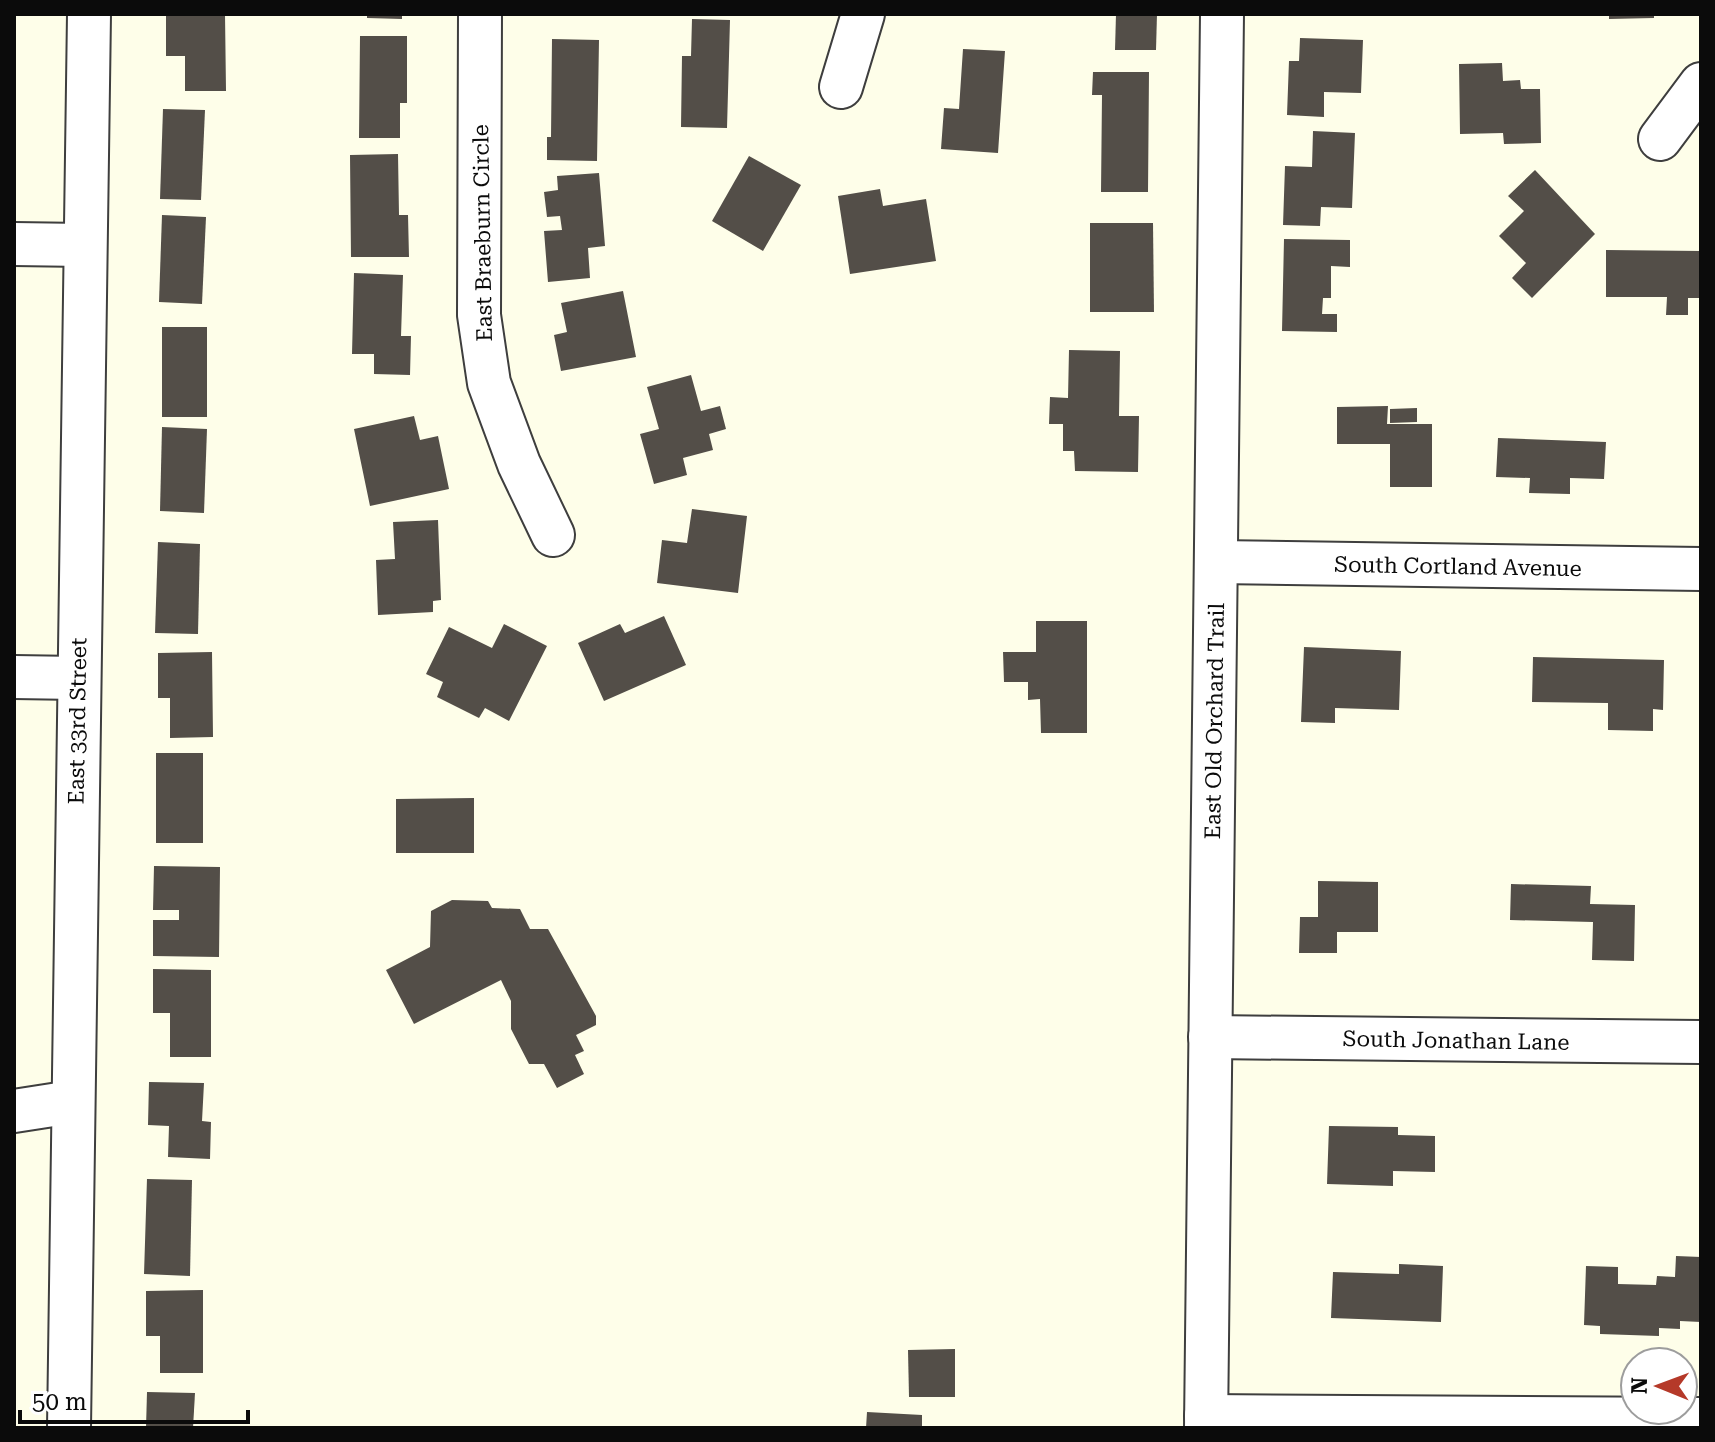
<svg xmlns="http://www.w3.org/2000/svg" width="1715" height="1442" viewBox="0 0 1715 1442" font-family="'Roboto Serif',serif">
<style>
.building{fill:#534e48}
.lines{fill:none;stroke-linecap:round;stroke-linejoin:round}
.minor-casing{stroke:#3e3e3e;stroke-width:46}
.minor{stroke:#fff;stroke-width:42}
.labels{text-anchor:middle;stroke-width:8;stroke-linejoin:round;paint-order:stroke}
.street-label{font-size:22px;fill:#0b0b0b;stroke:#fff}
</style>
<rect width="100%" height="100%" fill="#fefee9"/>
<!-- building -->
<g class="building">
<path d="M 166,14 L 225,14 L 226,91 L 185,91 L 185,56 L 166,56 Z"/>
<path d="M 367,14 L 402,14 L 402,19 L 367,18 Z"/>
<path d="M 1116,14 L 1157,14 L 1156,50 L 1115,50 Z"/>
<path d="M 1609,14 L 1654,14 L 1654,18 L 1609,19 Z"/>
<path d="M 692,19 L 730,20 L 727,128 L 681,127 L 682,56 L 691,56 Z"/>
<path d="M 360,36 L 407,36 L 407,103 L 400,103 L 400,138 L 359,138 Z"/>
<path d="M 1300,38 L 1363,40 L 1361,93 L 1324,92 L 1324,117 L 1287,115 L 1289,61 L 1299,61 Z"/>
<path d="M 552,39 L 599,40 L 597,161 L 547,160 L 547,137 L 551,137 Z"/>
<path d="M 963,49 L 1005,51 L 998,153 L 941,149 L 944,108 L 959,109 Z"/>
<path d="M 1502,63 L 1503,81 L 1520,80 L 1521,89 L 1540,89 L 1541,143 L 1504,144 L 1503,133 L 1460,134 L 1459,64 Z"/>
<path d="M 1093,72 L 1149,72 L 1148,192 L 1101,192 L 1102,95 L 1092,95 Z"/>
<path d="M 163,109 L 205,110 L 201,200 L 160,199 Z"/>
<path d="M 1313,131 L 1355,133 L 1352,208 L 1321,207 L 1320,226 L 1283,225 L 1285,166 L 1312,167 Z"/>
<path d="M 398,154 L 399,215 L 408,215 L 409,257 L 351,257 L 350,155 Z"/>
<path d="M 749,156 L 801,185 L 763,251 L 712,221 Z"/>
<path d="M 1535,170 L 1595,234 L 1532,298 L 1512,278 L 1526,263 L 1499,236 L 1524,211 L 1508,196 Z"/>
<path d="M 599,173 L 605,246 L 588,248 L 590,278 L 548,282 L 544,231 L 562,230 L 560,216 L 547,217 L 544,192 L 558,190 L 557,176 Z"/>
<path d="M 880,189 L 883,206 L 926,199 L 936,261 L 850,274 L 838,196 Z"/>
<path d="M 162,215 L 206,217 L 202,304 L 159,302 Z"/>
<path d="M 1090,223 L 1153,223 L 1154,312 L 1090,312 Z"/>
<path d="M 1284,239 L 1350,240 L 1350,267 L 1331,266 L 1331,298 L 1323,298 L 1322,314 L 1337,314 L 1337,332 L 1282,331 Z"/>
<path d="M 1606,250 L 1701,251 L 1701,298 L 1688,298 L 1688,315 L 1666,315 L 1667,297 L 1606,297 Z"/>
<path d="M 354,273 L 403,275 L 401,336 L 411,336 L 410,375 L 374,374 L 374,354 L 352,354 Z"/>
<path d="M 623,291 L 636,357 L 561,371 L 554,335 L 567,332 L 561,303 Z"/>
<rect x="162" y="327" width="45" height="90"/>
<path d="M 1069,350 L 1120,351 L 1119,416 L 1139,416 L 1138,472 L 1075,471 L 1074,451 L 1063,451 L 1063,424 L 1049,424 L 1050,397 L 1068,398 Z"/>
<path d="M 691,375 L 701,411 L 720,406 L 726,429 L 709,434 L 713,450 L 683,458 L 687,475 L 654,484 L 640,434 L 659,429 L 647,387 Z"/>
<path d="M 1388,406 L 1387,424 L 1432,424 L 1432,487 L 1390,487 L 1390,444 L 1337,444 L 1337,407 Z"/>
<path d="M 1417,408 L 1417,422 L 1390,423 L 1390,409 Z"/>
<path d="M 414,416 L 420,440 L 438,436 L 449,489 L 370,506 L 354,429 Z"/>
<path d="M 162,427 L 207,429 L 204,513 L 160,511 Z"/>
<path d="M 1498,438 L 1606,442 L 1604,479 L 1570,478 L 1570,494 L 1529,493 L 1530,478 L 1496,477 Z"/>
<path d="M 692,509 L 747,516 L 738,593 L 657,583 L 662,540 L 687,543 Z"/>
<path d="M 438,520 L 441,600 L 433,601 L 433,612 L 378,615 L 376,560 L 395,559 L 393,522 Z"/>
<path d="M 158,542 L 200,544 L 198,634 L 155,633 Z"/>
<path d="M 664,616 L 686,665 L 604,701 L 578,643 L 620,624 L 625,633 Z"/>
<path d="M 1036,621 L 1087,621 L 1087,733 L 1041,733 L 1040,699 L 1028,700 L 1028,682 L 1004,682 L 1003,652 L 1036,652 Z"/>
<path d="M 504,624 L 547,646 L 509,721 L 485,708 L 479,718 L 437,697 L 443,682 L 426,674 L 449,627 L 492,648 Z"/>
<path d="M 1304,647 L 1401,651 L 1399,710 L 1335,708 L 1335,723 L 1301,722 Z"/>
<path d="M 212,652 L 213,737 L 170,738 L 170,698 L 158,698 L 158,653 Z"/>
<path d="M 1533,657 L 1664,660 L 1663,710 L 1653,709 L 1653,731 L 1608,730 L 1608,703 L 1532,702 Z"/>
<rect x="156" y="753" width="47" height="90"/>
<path d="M 474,798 L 474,853 L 396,853 L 396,799 Z"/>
<path d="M 154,866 L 220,867 L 219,957 L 153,956 L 153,920 L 179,920 L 179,910 L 153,910 Z"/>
<path d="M 1318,881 L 1378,882 L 1378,932 L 1337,932 L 1337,953 L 1299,953 L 1300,917 L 1318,917 Z"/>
<path d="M 1511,884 L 1591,886 L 1590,904 L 1635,905 L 1634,961 L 1592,960 L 1593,922 L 1510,920 Z"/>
<path d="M 452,900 L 488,901 L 492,908 L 520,909 L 530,929 L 548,929 L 596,1016 L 596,1025 L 576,1035 L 584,1051 L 575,1055 L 584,1074 L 557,1088 L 544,1064 L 529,1064 L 511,1029 L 511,1001 L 501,980 L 414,1024 L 386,970 L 430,947 L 431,911 Z"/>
<path d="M 153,969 L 211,970 L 211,1057 L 170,1057 L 170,1013 L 153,1013 Z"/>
<path d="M 149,1082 L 204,1083 L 202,1121 L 211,1122 L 210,1159 L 168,1157 L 169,1126 L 148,1125 Z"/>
<path d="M 1329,1126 L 1398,1127 L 1398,1135 L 1435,1136 L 1435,1172 L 1393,1171 L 1393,1186 L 1327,1184 Z"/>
<path d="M 147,1179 L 192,1180 L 190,1276 L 144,1274 Z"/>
<path d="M 1676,1256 L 1701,1257 L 1701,1322 L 1680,1321 L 1680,1329 L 1659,1328 L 1659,1336 L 1600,1334 L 1600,1326 L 1584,1325 L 1586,1266 L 1618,1267 L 1618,1284 L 1656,1285 L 1657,1276 L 1675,1277 Z"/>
<path d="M 1399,1264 L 1443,1266 L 1441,1322 L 1331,1318 L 1333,1272 L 1399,1274 Z"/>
<path d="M 203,1290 L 203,1373 L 160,1373 L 160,1336 L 146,1336 L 146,1291 Z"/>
<path d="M 955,1349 L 955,1397 L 909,1397 L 908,1350 Z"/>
<path d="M 147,1392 L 195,1393 L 193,1428 L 146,1428 Z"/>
<path d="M 867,1412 L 922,1415 L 922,1428 L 866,1428 Z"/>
</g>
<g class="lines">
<!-- minor casing -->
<g class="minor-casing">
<g id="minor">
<path d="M 480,14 L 479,315 L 489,383 L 519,464 L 553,535"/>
<path d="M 841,87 L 863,14"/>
<path d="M 1660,139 L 1701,84"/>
<path d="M 14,244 L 84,245"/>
<path d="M 1216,562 L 1701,569"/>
<path d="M 14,677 L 78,678"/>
<path d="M 1210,1037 L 1701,1042"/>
<path d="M 14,1111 L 72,1102"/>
<path d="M 1206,1416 L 1701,1419"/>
<path d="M 69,1428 L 89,14"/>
<path d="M 1206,1428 L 1222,14"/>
</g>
</g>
<!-- minor -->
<use href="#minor" class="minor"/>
</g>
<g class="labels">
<!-- street labels -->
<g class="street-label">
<text transform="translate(482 233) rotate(-91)" y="8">East Braeburn Circle</text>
<text transform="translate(1458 566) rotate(1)" y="8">South Cortland Avenue</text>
<text transform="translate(77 721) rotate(-89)" y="8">East 33rd Street</text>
<text transform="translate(1214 721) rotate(-89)" y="8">East Old Orchard Trail</text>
<text transform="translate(1456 1040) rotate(1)" y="8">South Jonathan Lane</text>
</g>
</g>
<!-- border -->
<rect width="1715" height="1442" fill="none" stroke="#0b0b0b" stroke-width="32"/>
<!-- north arrow -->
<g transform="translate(1659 1386) rotate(271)"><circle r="38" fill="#ffffff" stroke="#9d9d9d" stroke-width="2"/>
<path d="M0-6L14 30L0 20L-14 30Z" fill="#b53929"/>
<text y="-12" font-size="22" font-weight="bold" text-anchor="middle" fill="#0b0b0b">N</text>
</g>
<!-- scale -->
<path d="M20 1410v12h228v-12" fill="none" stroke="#0b0b0b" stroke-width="4"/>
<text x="32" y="1410" font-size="24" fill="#0b0b0b" stroke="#ffffff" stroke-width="6" paint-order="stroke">50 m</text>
</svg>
